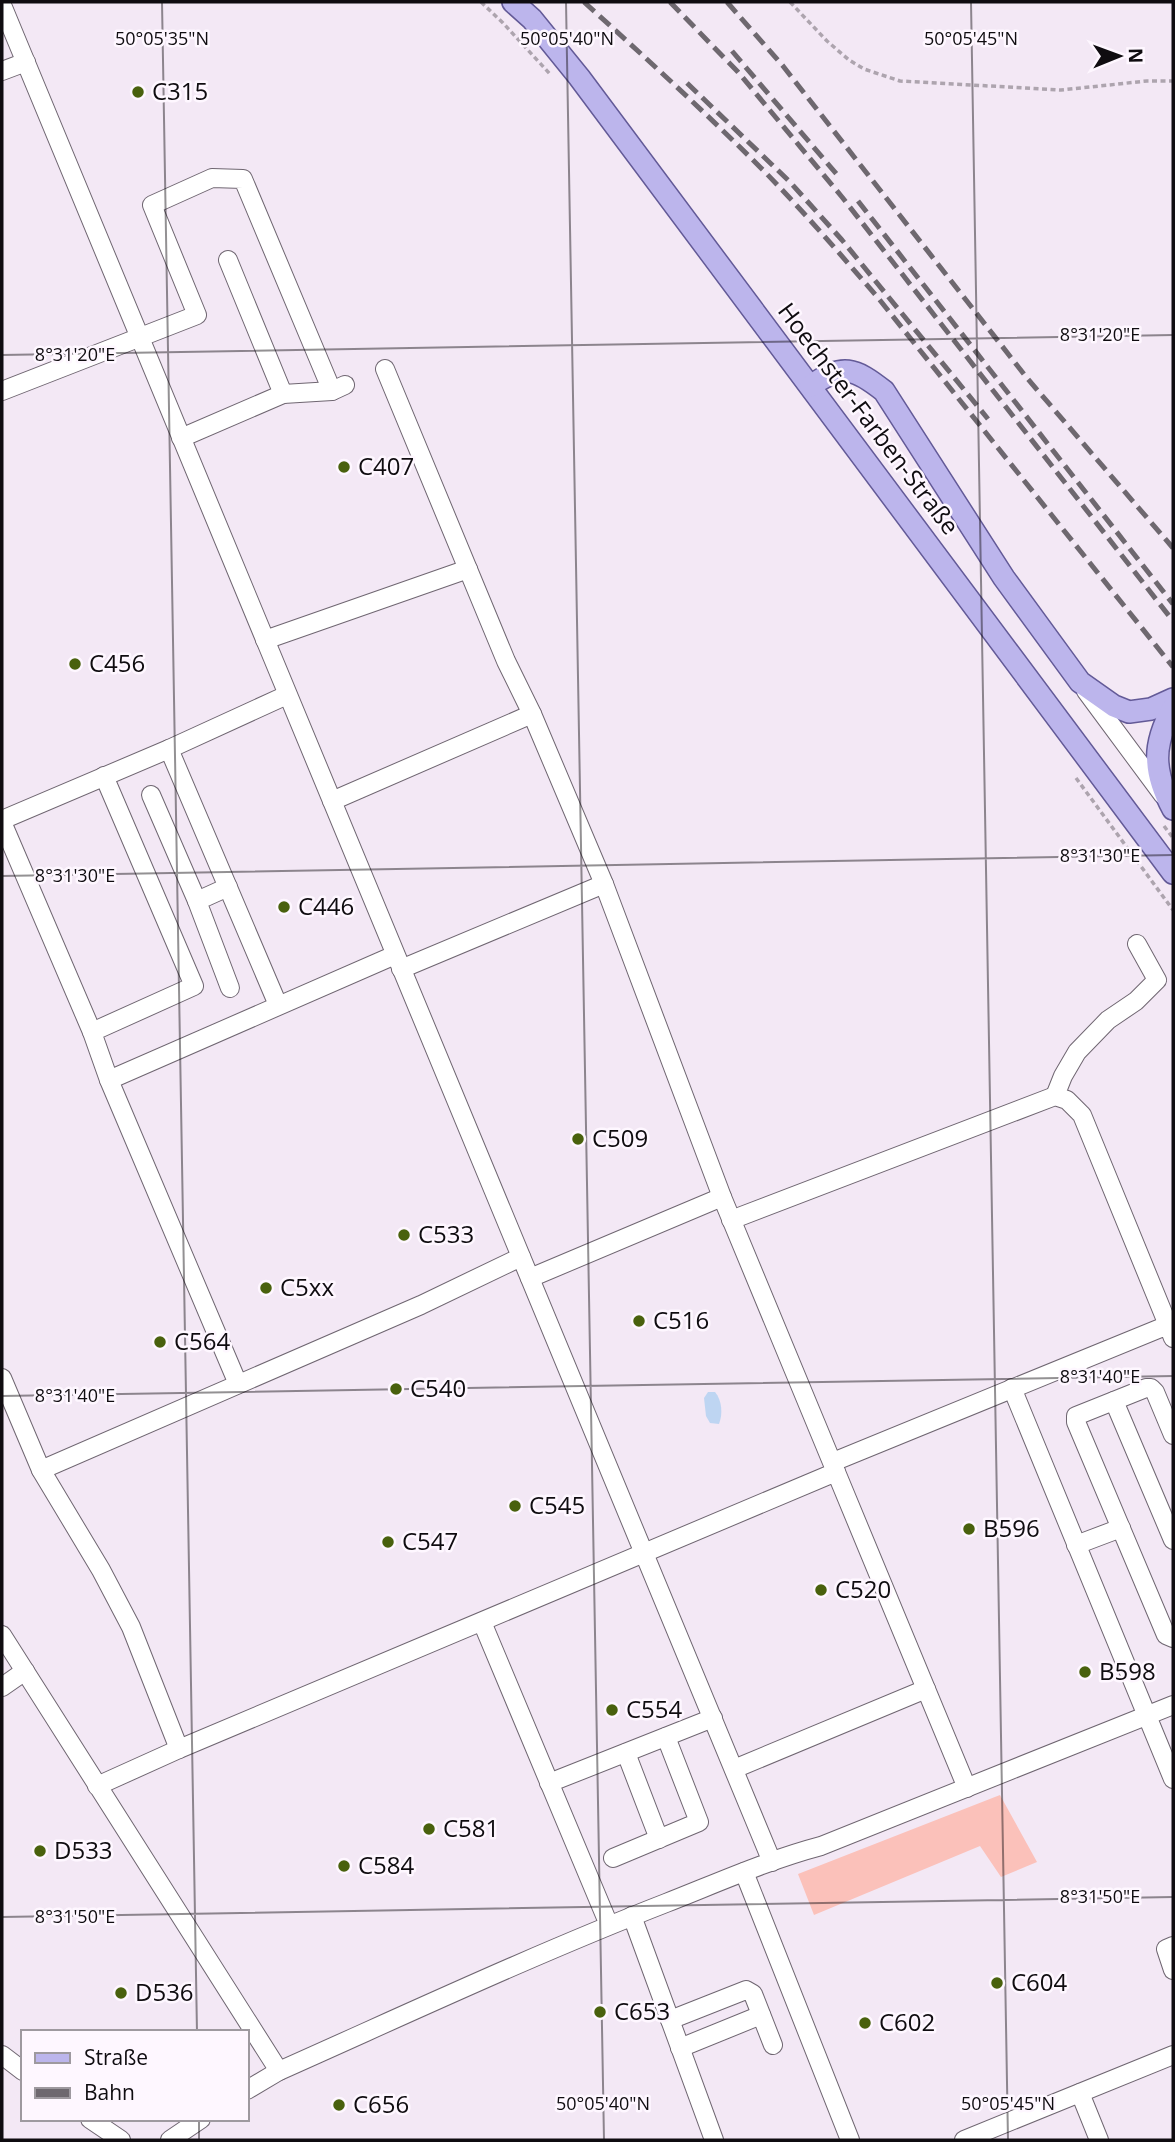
<svg xmlns="http://www.w3.org/2000/svg" width="1175" height="2142" viewBox="0 0 1175 2142" font-family="'Open Sans',sans-serif">
<style>
.grass{fill:#fbc1ba}
.water{fill:#bed5f2}
.lines{fill:none;stroke-linecap:round;stroke-linejoin:round}
.minor-casing{stroke:#6f6671;stroke-width:20}
.major-casing{stroke:#635a97;stroke-width:24}
.path{stroke:#ada4ae;stroke-width:3.5;stroke-dasharray:5 3.5;stroke-linecap:butt}
.minor{stroke:#fff;stroke-width:18}
.major{stroke:#bcb5ec;stroke-width:21}
.rail{stroke:#6e686f;stroke-width:5;stroke-dasharray:14 7;stroke-linecap:butt}
.ticks{fill:none;stroke:#0f0c10;stroke-width:2;stroke-opacity:0.45}
.poi-dot{fill:#49610d;stroke:#fef7ff;stroke-width:2.5}
.labels{text-anchor:middle;stroke-width:5;stroke-linejoin:round;paint-order:stroke}
.poi-label{font-size:24px;fill:#0f0c10;stroke:#fef7ff;text-anchor:start}
.street-label{font-size:24px;fill:#0f0c10;stroke:#fef7ff}
.ticks-label{font-size:18px;text-anchor:middle;fill:#0f0c10;stroke:#fef7ff;stroke-width:5;stroke-linejoin:round;paint-order:stroke}
</style>
<rect width="100%" height="100%" fill="#f3e8f5"/>
<!-- grass -->
<path class="grass" d="M 1000,1795 L 1037,1862 L 1001,1877 L 980,1846 L 814,1915 L 798,1874 Z"/>
<!-- water -->
<path class="water" d="M 708,1392 L 715,1392 C 722,1400 723,1414 719,1424 L 710,1423 L 706,1416 L 704,1398 Z"/>
<g class="lines">
<!-- minor casing -->
<g class="minor-casing">
<g id="minor">
<path d="M 2,5 L 772,1862"/>
<path d="M 2,71 L 26,62"/>
<path d="M 228,260 L 283,394"/>
<path d="M 385,369 L 506,661 L 532,714 L 604,884 L 722,1197 L 836,1472"/>
<path d="M 2,391 L 197,315 L 152,205 L 212,178 L 243,179 L 332,391"/>
<path d="M 181,438 L 283,394 L 332,391 L 345,385"/>
<path d="M 265,640 L 468,569"/>
<path d="M 1086,691 L 1163,795"/>
<path d="M 169,749 L 278,1005"/>
<path d="M 104,776 L 194,986 L 92,1032 L 109,1080 L 395,955"/>
<path d="M 151,795 L 197,901"/>
<path d="M 332,801 L 532,714"/>
<path d="M 2,820 L 169,749 L 287,695"/>
<path d="M 2,822 L 92,1032"/>
<path d="M 228,887 L 197,901 L 230,988"/>
<path d="M 401,969 L 604,884"/>
<path d="M 109,1080 L 238,1384"/>
<path d="M 1055,1096 L 1063,1076 L 1077,1052 L 1108,1020 L 1136,1001 L 1157,980 L 1137,944"/>
<path d="M 731,1220 L 1055,1096 L 1067,1100 L 1082,1115 L 1168,1325"/>
<path d="M 530,1278 L 722,1197"/>
<path d="M 2,1378 L 41,1470 L 101,1570 L 131,1627 L 179,1749"/>
<path d="M 1012,1388 L 1173,1779"/>
<path d="M 1114,1401 L 1173,1540"/>
<path d="M 1173,1435 L 1155,1392 L 1151,1388 L 1146,1388 L 1076,1416 L 1076,1422 L 1166,1635 L 1173,1638"/>
<path d="M 833,1462 L 1168,1325 L 1173,1338"/>
<path d="M 41,1470 L 421,1305 L 521,1257"/>
<path d="M 1076,1545 L 1121,1528"/>
<path d="M 482,1622 L 609,1925"/>
<path d="M 2,1635 L 279,2071"/>
<path d="M 2,1687 L 25,1671"/>
<path d="M 626,1753 L 659,1839"/>
<path d="M 734,1769 L 926,1689"/>
<path d="M 549,1783 L 713,1718"/>
<path d="M 97,1786 L 179,1749 L 836,1472 L 967,1788"/>
<path d="M 613,1858 L 699,1822 L 666,1737"/>
<path d="M 744,1872 L 850,2140"/>
<path d="M 632,1916 L 714,2140"/>
<path d="M 1173,1946 L 1166,1949 L 1173,1970"/>
<path d="M 670,2020 L 746,1990 L 753,1994 L 773,2045"/>
<path d="M 680,2048 L 761,2015"/>
<path d="M 2,2055 L 23,2071"/>
<path d="M 247,2090 L 279,2071 C 407,2014 535,1954 666,1903 C 717,1883 768,1860 821,1846 L 1173,1705"/>
<path d="M 1080,2093 L 1099,2140"/>
<path d="M 90,2119 L 121,2140"/>
<path d="M 170,2140 L 201,2119"/>
<path d="M 964,2140 L 1173,2055"/>
</g>
</g>
<!-- major casing -->
<g class="major-casing">
<g id="major">
<path d="M 513,2 L 532,19 L 579,77 L 1173,873"/>
<path d="M 811,386 C 842,363 855,368 884,391 L 1004,578 L 1080,682 L 1114,706 L 1129,712 L 1151,709 L 1173,699"/>
<path d="M 1173,708 C 1152,745 1153,772 1173,809"/>
</g>
</g>
<!-- path -->
<g class="path">
<path d="M 481,2 L 503,23 L 550,74"/>
<path d="M 790,2 L 827,41 L 849,60 L 864,69 L 900,81 L 1061,90 L 1147,81 L 1173,81"/>
<path d="M 1076,778 L 1173,910"/>
<path d="M 1164,826 L 1173,838"/>
</g>
<!-- minor -->
<use href="#minor" class="minor"/>
<!-- major -->
<use href="#major" class="major"/>
<!-- rail -->
<g class="rail">
<path d="M 584,2 C 645,57 706,113 764,171 C 804,212 842,256 879,299 L 1173,667"/>
<path d="M 670,2 L 738,72 L 842,197 L 1173,621"/>
<path d="M 727,2 L 783,66 L 1027,378 L 1173,548"/>
<path d="M 732,51 L 839,177"/>
<path d="M 687,83 L 790,182 L 842,240 L 988,419"/>
<path d="M 858,201 L 1173,604"/>
</g>
</g>
<!-- ticks -->
<path class="ticks" d="M 162,2 L 197,2032M 566,2 L 604,2140M 971,2 L 1008,2140M 2,355 L 1173,335M 2,876 L 1173,855M 2,1396 L 1173,1376M 2,1917 L 1173,1897M 199,2119 L 199,2140"/>
<!-- markers -->
<g class="poi-dot">
<circle cx="138" cy="92" r="7"/>
<circle cx="344" cy="467" r="7"/>
<circle cx="75" cy="664" r="7"/>
<circle cx="284" cy="907" r="7"/>
<circle cx="578" cy="1139" r="7"/>
<circle cx="404" cy="1235" r="7"/>
<circle cx="266" cy="1288" r="7"/>
<circle cx="639" cy="1321" r="7"/>
<circle cx="160" cy="1342" r="7"/>
<circle cx="396" cy="1389" r="7"/>
<circle cx="515" cy="1506" r="7"/>
<circle cx="969" cy="1529" r="7"/>
<circle cx="388" cy="1542" r="7"/>
<circle cx="821" cy="1590" r="7"/>
<circle cx="1085" cy="1672" r="7"/>
<circle cx="612" cy="1710" r="7"/>
<circle cx="429" cy="1829" r="7"/>
<circle cx="40" cy="1851" r="7"/>
<circle cx="344" cy="1866" r="7"/>
<circle cx="997" cy="1983" r="7"/>
<circle cx="121" cy="1993" r="7"/>
<circle cx="600" cy="2012" r="7"/>
<circle cx="865" cy="2023" r="7"/>
<circle cx="339" cy="2105" r="7"/>
</g>
<g class="labels">
<!-- poi labels -->
<g class="poi-label">
<text x="152" y="100">C315</text>
<text x="358" y="475">C407</text>
<text x="89" y="672">C456</text>
<text x="298" y="915">C446</text>
<text x="592" y="1147">C509</text>
<text x="418" y="1243">C533</text>
<text x="280" y="1296">C5xx</text>
<text x="653" y="1329">C516</text>
<text x="174" y="1350">C564</text>
<text x="410" y="1397">C540</text>
<text x="529" y="1514">C545</text>
<text x="983" y="1537">B596</text>
<text x="402" y="1550">C547</text>
<text x="835" y="1598">C520</text>
<text x="1099" y="1680">B598</text>
<text x="626" y="1718">C554</text>
<text x="443" y="1837">C581</text>
<text x="54" y="1859">D533</text>
<text x="358" y="1874">C584</text>
<text x="1011" y="1991">C604</text>
<text x="135" y="2001">D536</text>
<text x="614" y="2020">C653</text>
<text x="879" y="2031">C602</text>
<text x="353" y="2113">C656</text>
</g>
<!-- street labels -->
<g class="street-label">
<text transform="translate(868 419) rotate(53)" y="8">Hoechster-Farben-Straße</text>
</g>
</g>
<g class="ticks-label">
<text x="162" y="45">50°05'35"N</text>
<text x="567" y="45">50°05'40"N</text>
<text x="971" y="45">50°05'45"N</text>
<text x="1100" y="341">8°31'20"E</text>
<text x="75" y="361">8°31'20"E</text>
<text x="1100" y="862">8°31'30"E</text>
<text x="75" y="882">8°31'30"E</text>
<text x="1100" y="1383">8°31'40"E</text>
<text x="75" y="1402">8°31'40"E</text>
<text x="1100" y="1903">8°31'50"E</text>
<text x="75" y="1923">8°31'50"E</text>
<text x="603" y="2110">50°05'40"N</text>
<text x="1008" y="2110">50°05'45"N</text>
</g>
<!-- border -->
<rect width="1175" height="2142" fill="none" stroke="#0f0c10" stroke-width="7"/>
<!-- legend -->
<rect x="21" y="2030" width="228" height="91" fill="#fef7ff" stroke="#9e999f" stroke-width="2"/>
<rect x="35" y="2053" width="35" height="10" fill="#bcb5ec" stroke="#9e999f" stroke-width="2"/>
<text x="84" y="2065" font-size="21" fill="#0f0c10">Straße</text>
<rect x="35" y="2088" width="35" height="10" fill="#6e686f" stroke="#9e999f" stroke-width="2"/>
<text x="84" y="2100" font-size="21" fill="#0f0c10">Bahn</text>
<!-- north arrow -->
<g transform="translate(1119 56) rotate(89)" stroke="#fef7ff" stroke-width="5" paint-order="stroke">
<path d="M0-5L12 26L0 18L-12 26Z" fill="#0f0c10"/>
<text y="-10" font-size="19" font-weight="bold" text-anchor="middle" fill="#0f0c10">N</text>
</g>
</svg>
